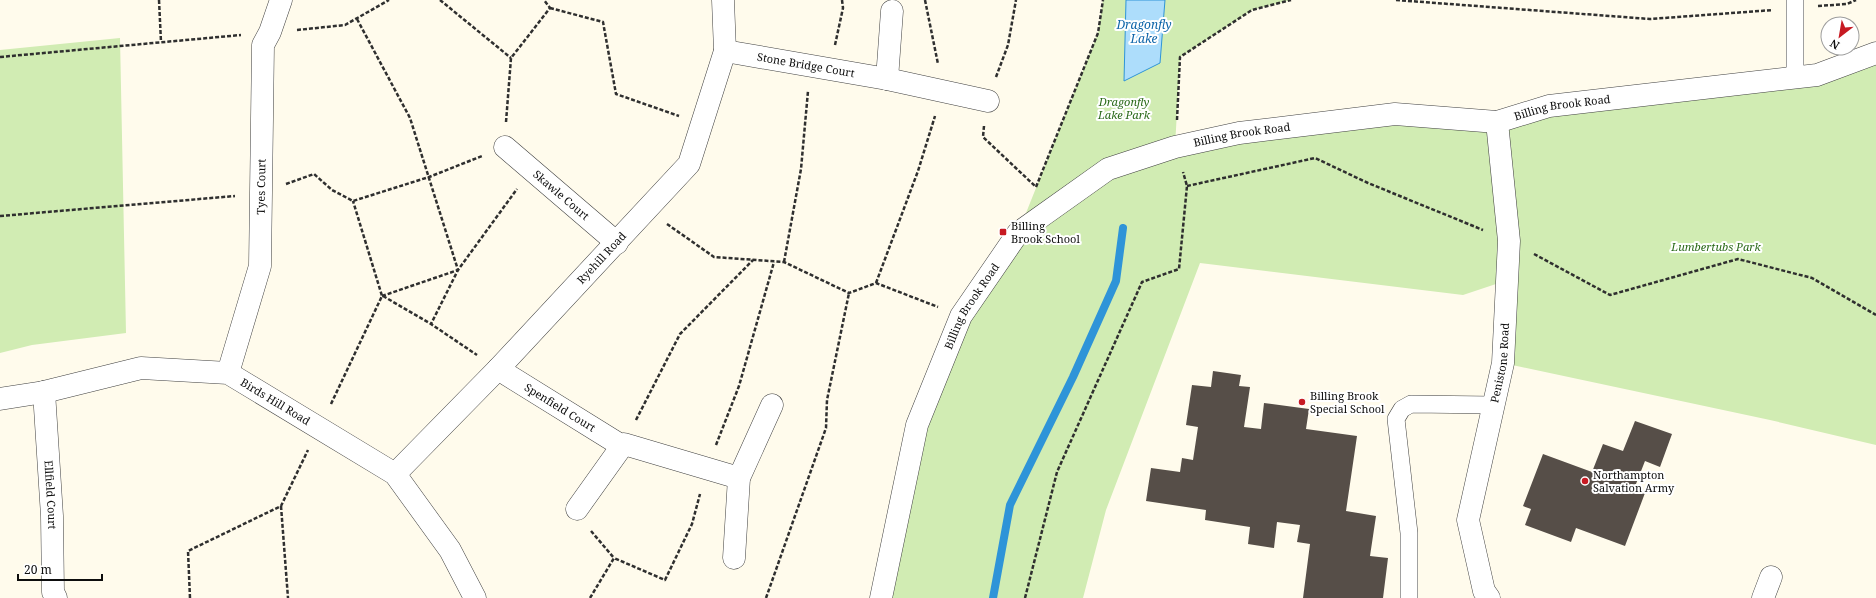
<svg xmlns="http://www.w3.org/2000/svg" width="1876" height="598" viewBox="0 0 1876 598" font-family="'Noto Serif',serif">
<style>
.green{fill:#d1ecb3}
.water{fill:#adddfb;stroke:#2e94d8}
.lines{fill:none;stroke-linecap:round;stroke-linejoin:round}
.stream{stroke:#2e94d8;stroke-width:8}
.building{fill:#564e48}
.service-casing{stroke:#404040;stroke-width:18}
.minor-casing{stroke:#404040;stroke-width:23}
.tertiary-casing{stroke:#404040;stroke-width:23}
.path{stroke:#2f2f2f;stroke-width:2.5;stroke-dasharray:4 2;stroke-linecap:butt}
.service{stroke:#fff;stroke-width:17}
.minor{stroke:#fff;stroke-width:22}
.tertiary{stroke:#fff;stroke-width:22}
.poi-dot{fill:#c71a22;stroke:#fff;stroke-width:1.5}
.labels{text-anchor:middle;stroke-width:4;stroke-linejoin:round;paint-order:stroke}
.street-label{font-size:11px;fill:#0d0d0d;stroke:#fff}
.park-label{font-size:11px;font-style:italic;fill:#296918;stroke:#fff}
.poi-label{font-size:11px;fill:#0d0d0d;stroke:#fff;text-anchor:start}
.water-label{font-size:12px;font-style:italic;fill:#0d64a8;stroke:#fff}
</style>
<rect width="100%" height="100%" fill="#fffbec"/>
<!-- green -->
<g class="green">
<path d="M 1103,0 L 1291,0 L 1252,10 L 1180,57 L 1175,147 L 1395,114 L 1497,122 L 1817,75 L 1876,53 L 1876,445 L 1770,420 L 1503,363 L 1508,280 L 1463,295 L 1200,263 L 1106,510 L 1083,598 L 881,598 L 917,425 L 961,316 L 1018,233 L 1098,33 Z"/>
<path d="M 120,38 L 126,333 L 32,345 L 0,353 L 0,50 Z"/>
</g>
<!-- water -->
<path class="water" d="M 1126,0 L 1165,0 L 1160,63 L 1124,81 Z"/>
<g class="lines">
<!-- stream -->
<path class="stream" d="M 993,598 L 1010,505 L 1073,377 L 1116,281 L 1123,228"/>
</g>
<!-- building -->
<g class="building">
<path d="M 1213,371 L 1241,375 L 1239,386 L 1250,387 L 1244,427 L 1261,429 L 1264,403 L 1309,409 L 1306,429 L 1357,436 L 1346,511 L 1376,516 L 1370,556 L 1388,558 L 1383,598 L 1303,598 L 1310,544 L 1297,542 L 1300,525 L 1277,522 L 1274,548 L 1248,544 L 1250,527 L 1205,520 L 1206,510 L 1146,501 L 1151,468 L 1180,472 L 1182,458 L 1193,460 L 1198,427 L 1186,425 L 1192,385 L 1211,387 Z"/>
<path d="M 1635,421 L 1672,434 L 1660,467 L 1645,461 L 1634,489 L 1645,493 L 1625,546 L 1576,528 L 1571,542 L 1525,525 L 1531,509 L 1523,506 L 1543,454 L 1592,472 L 1603,444 L 1623,451 Z"/>
</g>
<g class="lines">
<!-- service casing -->
<g class="service-casing">
<g id="service">
<path d="M 1795,0 L 1795,77"/>
<path d="M 1409,598 L 1409,533 L 1396,419 L 1402,409 L 1411,404 L 1493,405"/>
</g>
</g>
<!-- minor casing -->
<g class="minor-casing">
<g id="minor">
<path id="s1" d="M 725,51 L 887,79 L 988,101"/>
<path d="M 887,79 L 892,11"/>
<path id="s2" d="M 505,147 L 617,243"/>
<path id="s3" d="M 498,369 L 622,446 L 624,444 L 739,478"/>
<path id="s4" d="M 228,373 L 260,266 L 263,45 L 270,32 L 281,0"/>
<path id="s5" d="M 44,392 L 52,516 L 53,592 L 56,598"/>
<path id="s6" d="M 0,399 L 44,392 L 141,368 L 228,373 L 395,474 L 450,550 L 475,598"/>
<path id="s7" d="M 395,474 L 498,369 L 689,164 L 725,51 L 723,0"/>
<path d="M 577,509 L 622,446"/>
<path d="M 734,558 L 739,478 L 772,405"/>
<path id="s8" d="M 1489,598 L 1484,591 L 1468,520 L 1503,363 L 1509,241 L 1497,122"/>
<path d="M 1763,598 L 1771,577"/>
</g>
</g>
<!-- tertiary casing -->
<g class="tertiary-casing">
<g id="tertiary">
<path id="s9" d="M 881,598 L 917,425 L 961,316 L 1018,233 L 1108,169 L 1175,147 L 1239,133 L 1395,114 L 1497,122 L 1549,106 L 1817,75 L 1876,53"/>
</g>
</g>
<!-- path -->
<g class="path">
<path d="M 159,0 L 161,42"/>
<path d="M 440,0 L 511,58"/>
<path d="M 925,0 L 938,64"/>
<path d="M 1396,0 L 1650,19 L 1773,10"/>
<path d="M 1818,6 L 1847,4 L 1856,0"/>
<path d="M 550,8 L 603,22 L 616,94 L 679,116"/>
<path d="M 357,19 L 410,118 L 458,270 L 431,324"/>
<path d="M 297,30 L 345,25 L 389,0"/>
<path d="M 835,45 L 843,8 L 842,0"/>
<path d="M 0,57 L 241,35"/>
<path d="M 996,77 L 1008,45 L 1016,0"/>
<path d="M 1177,120 L 1180,57 L 1252,10 L 1291,0"/>
<path d="M 506,122 L 511,58 L 550,8 L 544,0"/>
<path d="M 984,126 L 983,137 L 1036,187"/>
<path d="M 286,184 L 314,174 L 332,190 L 353,201 L 429,177 L 482,156"/>
<path d="M 1187,186 L 1315,158 L 1368,183 L 1483,230"/>
<path d="M 1036,187 L 1098,33 L 1103,0"/>
<path d="M 0,216 L 235,196"/>
<path d="M 667,224 L 714,257 L 784,262 L 849,293 L 876,283 L 938,307"/>
<path d="M 1534,254 L 1610,295 L 1738,259 L 1812,278 L 1876,315"/>
<path d="M 784,262 L 801,169 L 808,91"/>
<path d="M 876,283 L 918,171 L 935,116"/>
<path d="M 382,296 L 458,270 L 517,189"/>
<path d="M 383,296 L 431,324 L 477,355"/>
<path d="M 331,404 L 382,296 L 353,201"/>
<path d="M 636,420 L 680,334 L 753,260"/>
<path d="M 716,445 L 739,386 L 774,262"/>
<path d="M 281,506 L 288,598"/>
<path d="M 591,531 L 614,558"/>
<path d="M 190,598 L 188,551 L 281,506 L 308,450"/>
<path d="M 590,598 L 614,558 L 665,580 L 692,524 L 700,494"/>
<path d="M 766,598 L 826,428 L 827,400 L 849,293"/>
<path d="M 1025,598 L 1057,472 L 1142,282 L 1179,269 L 1187,186 L 1183,172"/>
</g>
<!-- service -->
<use href="#service" class="service"/>
<!-- minor -->
<use href="#minor" class="minor"/>
<!-- tertiary -->
<use href="#tertiary" class="tertiary"/>
</g>
<!-- markers -->
<g class="poi-dot">
<rect x="999" y="228" width="8" height="8" rx="2"/>
<circle cx="1302" cy="402" r="4"/>
<circle cx="1585" cy="481" r="4"/>
</g>
<g class="labels">
<!-- street labels -->
<g class="street-label">
<text dy="4" stroke="none"><textPath href="#s1" startOffset="82">Stone Bridge Court</textPath></text>
<text dy="4" stroke="none"><textPath href="#s9" startOffset="968">Billing Brook Road</textPath></text>
<text dy="4" stroke="none"><textPath href="#s9" startOffset="644">Billing Brook Road</textPath></text>
<text dy="4" stroke="none"><textPath href="#s4" startOffset="191">Tyes Court</textPath></text>
<text dy="4" stroke="none"><textPath href="#s2" startOffset="74">Skawle Court</textPath></text>
<text dy="4" stroke="none"><textPath href="#s7" startOffset="299">Ryehill Road</textPath></text>
<text dy="4" stroke="none"><textPath href="#s9" startOffset="308">Billing Brook Road</textPath></text>
<text dy="4" stroke="none"><textPath href="#s8" startOffset="242">Penistone Road</textPath></text>
<text dy="4" stroke="none"><textPath href="#s6" startOffset="287">Birds Hill Road</textPath></text>
<text dy="4" stroke="none"><textPath href="#s3" startOffset="73">Spenfield Court</textPath></text>
<text dy="4" stroke="none"><textPath href="#s5" startOffset="103">Ellfield Court</textPath></text>
</g>
<!-- park labels -->
<g class="park-label">
<text x="1124" y="106">Dragonfly<tspan x="1124" dy="13">Lake Park</tspan></text>
<text x="1716" y="251">Lumbertubs Park</text>
</g>
<!-- poi labels -->
<g class="poi-label">
<text x="1011" y="230">Billing<tspan x="1011" dy="13">Brook School</tspan></text>
<text x="1310" y="400">Billing Brook<tspan x="1310" dy="13">Special School</tspan></text>
<text x="1593" y="479">Northampton<tspan x="1593" dy="13">Salvation Army</tspan></text>
</g>
<!-- water labels -->
<g class="water-label">
<text x="1144" y="29">Dragonfly<tspan x="1144" dy="14">Lake</tspan></text>
</g>
</g>
<!-- north arrow -->
<g transform="translate(1840 36) rotate(211)"><circle r="19" fill="#ffffff" stroke="#9e9e9e"/>
<path d="M0-3L7 15L0 10L-7 15Z" fill="#c71a22"/>
<text y="-6" font-size="11" font-weight="bold" text-anchor="middle" fill="#0d0d0d">N</text>
</g>
<!-- scale -->
<path d="M18 574v6h84v-6" fill="none" stroke="#0d0d0d" stroke-width="2"/>
<text x="24" y="574" font-size="12" fill="#0d0d0d" stroke="#ffffff" stroke-width="3" paint-order="stroke">20 m</text>
</svg>
